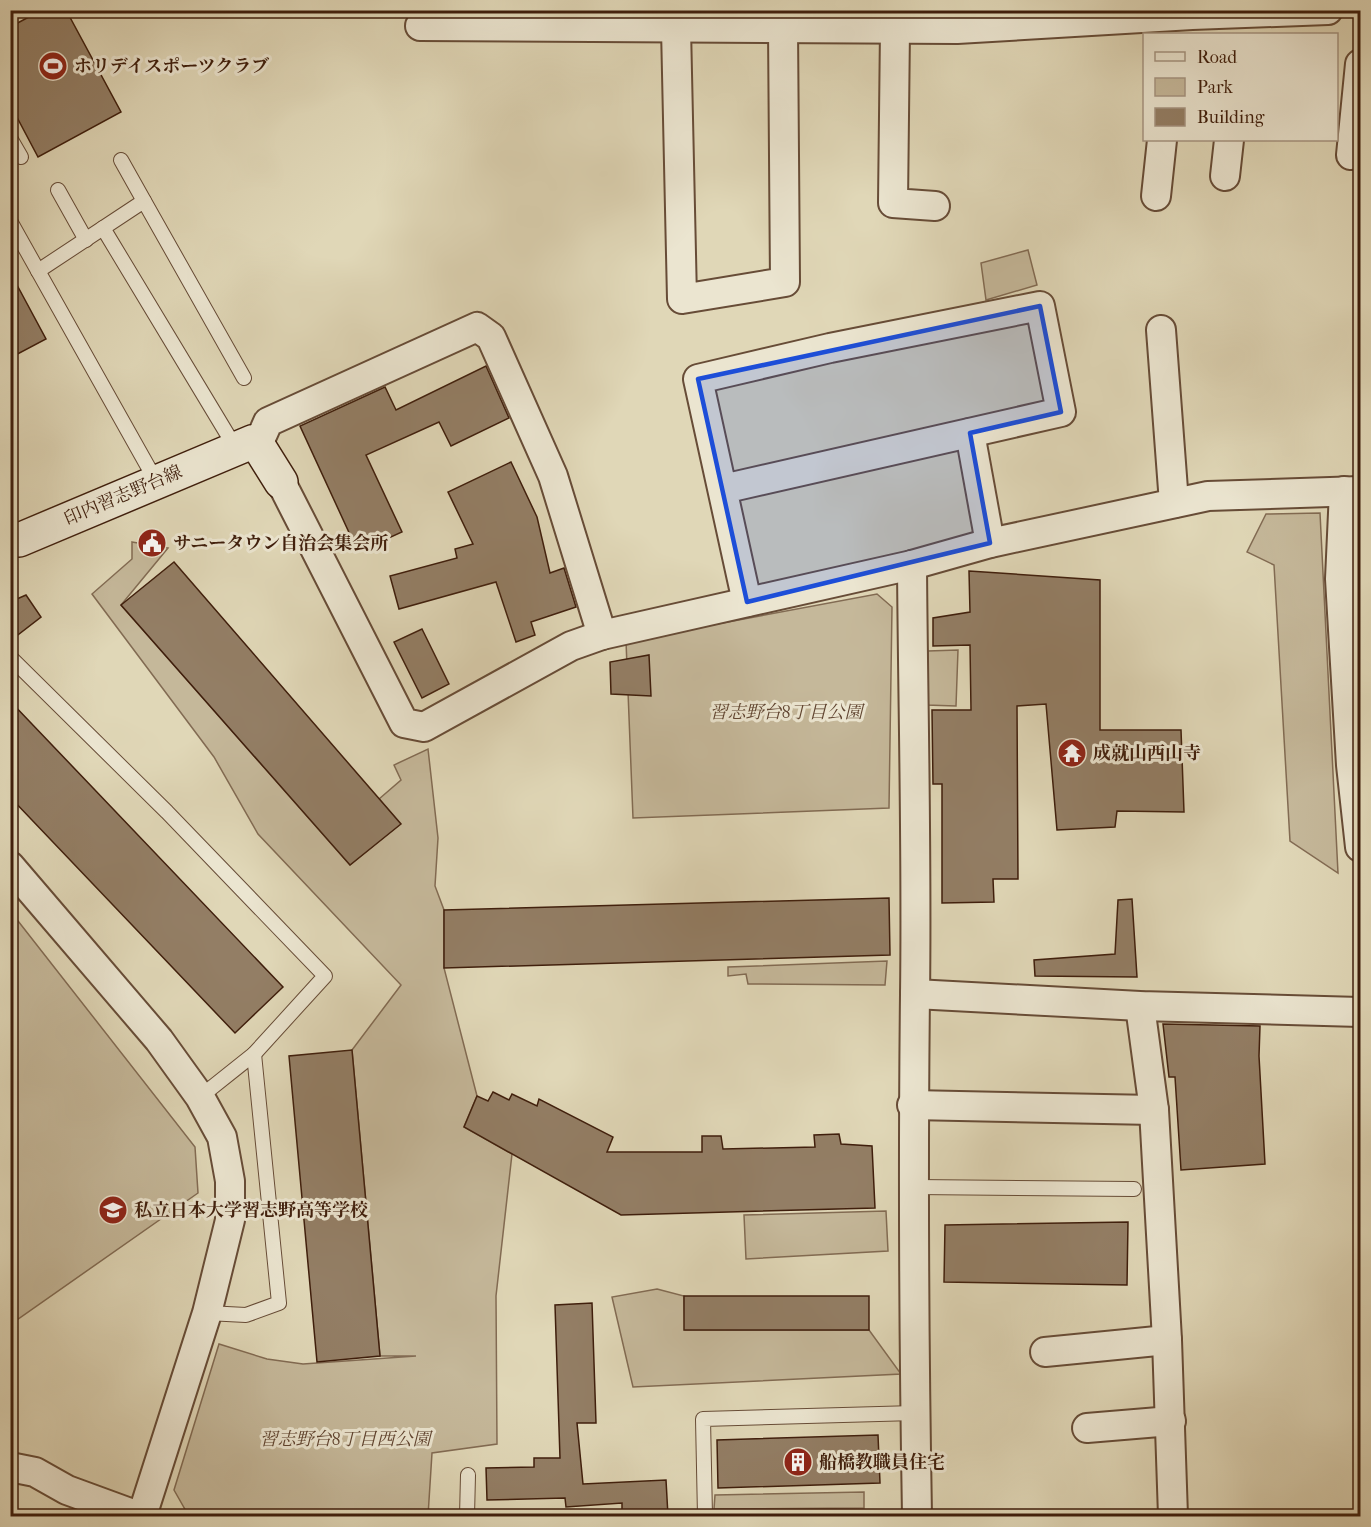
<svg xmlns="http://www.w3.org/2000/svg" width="1371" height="1527" viewBox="0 0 1371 1527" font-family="'IM FELL French Canon','Noto Serif JP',serif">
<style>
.green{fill:#c5b89a;stroke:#826b53;stroke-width:1.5}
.building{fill:#937e65;stroke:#3f1e0c;stroke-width:1.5}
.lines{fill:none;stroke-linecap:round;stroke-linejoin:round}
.lane-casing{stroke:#674c37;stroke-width:16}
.street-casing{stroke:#674c37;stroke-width:32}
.secondary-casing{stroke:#3f1e0c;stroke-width:36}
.lane{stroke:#ebe5d0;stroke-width:14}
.street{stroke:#ebe5d0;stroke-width:28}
.secondary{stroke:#ebe5d0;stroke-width:33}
.marked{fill:#1d4ed8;fill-opacity:0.2;stroke:#1d4ed8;stroke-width:4.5;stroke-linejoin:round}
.labels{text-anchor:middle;stroke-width:6;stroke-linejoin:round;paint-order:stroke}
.poi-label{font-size:18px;font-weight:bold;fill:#3f1e0c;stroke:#ebe5d0;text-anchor:start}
.street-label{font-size:18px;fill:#3f1e0c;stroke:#ebe5d0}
.park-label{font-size:18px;font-style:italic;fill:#604430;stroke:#ebe5d0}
</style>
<rect width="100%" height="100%" fill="#e0d7b7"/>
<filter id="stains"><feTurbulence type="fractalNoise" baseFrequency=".00333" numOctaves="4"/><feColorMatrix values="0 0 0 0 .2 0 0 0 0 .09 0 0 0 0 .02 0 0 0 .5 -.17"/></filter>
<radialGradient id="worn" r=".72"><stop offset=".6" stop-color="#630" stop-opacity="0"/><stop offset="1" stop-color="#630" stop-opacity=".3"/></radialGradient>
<!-- green -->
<g class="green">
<path d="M 1028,250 L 1037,285 L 986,300 L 981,263 Z"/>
<path d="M 1320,513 L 1338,873 L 1290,841 L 1274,565 L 1247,552 L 1266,514 Z"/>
<path d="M 1360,521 L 1360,581 L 1351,582 L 1360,522 Z"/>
<path d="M 132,542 L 168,548 L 121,605 L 350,865 L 400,824 L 379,799 L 401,780 L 394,765 L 428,749 L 438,838 L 435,886 L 444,910 L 444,968 L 477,1096 L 464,1127 L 512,1154 L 496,1296 L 497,1444 L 432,1453 L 428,1516 L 224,1516 L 186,1511 L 174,1490 L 219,1344 L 267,1359 L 303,1364 L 416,1356 L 380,1356 L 352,1050 L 401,985 L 258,834 L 214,757 L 92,594 L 132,559 Z"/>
<path d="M 877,594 L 892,607 L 889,808 L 633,818 L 626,641 Z"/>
<path d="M 958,650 L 956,706 L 926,705 L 928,651 Z"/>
<path d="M 11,912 L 195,1147 L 198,1193 L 11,1324 Z"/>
<path d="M 887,961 L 885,985 L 748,984 L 746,974 L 728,976 L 728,967 Z"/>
<path d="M 886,1211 L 888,1251 L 746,1259 L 744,1215 Z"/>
<path d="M 657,1289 L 684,1296 L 685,1330 L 869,1330 L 901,1374 L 633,1387 L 612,1297 Z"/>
<path d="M 864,1492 L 864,1508 L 714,1509 L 715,1495 Z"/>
</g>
<!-- building -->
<g class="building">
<path d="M 42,10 L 66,10 L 121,112 L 38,157 L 10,104 L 10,27 Z"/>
<path d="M 10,272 L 46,339 L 10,358 Z"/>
<path d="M 486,366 L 509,418 L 451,446 L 439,422 L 366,455 L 402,532 L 358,552 L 300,426 L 385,387 L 396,410 Z"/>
<path d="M 511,462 L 537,517 L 550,573 L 564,568 L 576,607 L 531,622 L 535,635 L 516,642 L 496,582 L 399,609 L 390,576 L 457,558 L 455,549 L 473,544 L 448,492 Z"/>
<path d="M 174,562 L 401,824 L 350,865 L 121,605 Z"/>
<path d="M 969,571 L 1100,580 L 1100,730 L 1181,730 L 1184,812 L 1117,811 L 1115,827 L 1057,830 L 1046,704 L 1017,706 L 1018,879 L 993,879 L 994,902 L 942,903 L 942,784 L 933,784 L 932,710 L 971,710 L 970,645 L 933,646 L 933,618 L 970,612 Z"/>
<path d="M 26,595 L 41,617 L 10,641 L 10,602 Z"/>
<path d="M 422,629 L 449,684 L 422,698 L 394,642 Z"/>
<path d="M 649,655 L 651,696 L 611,694 L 610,662 Z"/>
<path d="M 10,701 L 283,987 L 235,1033 L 10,797 Z"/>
<path d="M 889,898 L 890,955 L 444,968 L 444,910 Z"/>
<path d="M 1132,899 L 1137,977 L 1035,976 L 1034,960 L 1115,954 L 1118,900 Z"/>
<path d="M 1163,1024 L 1260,1026 L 1259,1056 L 1265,1164 L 1181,1170 L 1175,1077 L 1169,1077 Z"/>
<path d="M 352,1050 L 380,1356 L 317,1362 L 289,1056 Z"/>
<path d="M 493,1092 L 509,1100 L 512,1094 L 537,1106 L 539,1099 L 613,1137 L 607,1152 L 702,1152 L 702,1136 L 721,1136 L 723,1149 L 815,1147 L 814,1135 L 839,1134 L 841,1144 L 872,1146 L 875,1208 L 621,1215 L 464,1127 L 477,1096 L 488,1101 Z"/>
<path d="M 1128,1222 L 1127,1285 L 944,1282 L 945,1225 Z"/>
<rect x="684" y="1296" width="185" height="34"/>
<path d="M 592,1303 L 596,1423 L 577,1423 L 583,1484 L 666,1480 L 668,1516 L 622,1516 L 622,1503 L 566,1507 L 565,1498 L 487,1500 L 486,1468 L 534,1467 L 534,1458 L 560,1458 L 555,1305 Z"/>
<path d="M 878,1435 L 880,1483 L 718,1488 L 717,1440 Z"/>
</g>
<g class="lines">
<!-- lane casing -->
<g class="lane-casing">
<g id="lane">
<path d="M 10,138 L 21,157"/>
<path d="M 121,160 L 144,201"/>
<path d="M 58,190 L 86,240"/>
<path d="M 10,221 L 156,481"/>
<path d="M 103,228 L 235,447"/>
<path d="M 38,271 L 144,201 L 244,378"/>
<path d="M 10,657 L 167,812 L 325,976 L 254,1054"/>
<path d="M 200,1097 L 254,1054 L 279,1303 L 246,1315 L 207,1313"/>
<path d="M 916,1187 L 1134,1189"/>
<path d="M 467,1516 L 468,1475"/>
<path d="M 705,1516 L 703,1419 L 915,1413"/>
</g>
</g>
<!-- street casing -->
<g class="street-casing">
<g id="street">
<path d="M 420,26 L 957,29 L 1192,15 L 1328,10"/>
<path d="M 676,28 L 682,299 L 785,282 L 783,28"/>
<path d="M 895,29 L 893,203 L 935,206"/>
<path d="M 1351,155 L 1360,64"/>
<path d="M 1225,176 L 1229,140"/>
<path d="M 1156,196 L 1162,140"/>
<path d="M 1161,330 L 1174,503"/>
<path d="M 970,433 L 990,543"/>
<path d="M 257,447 L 268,422 L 477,327 L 491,337 L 553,476 L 602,635"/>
<path d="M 281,482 L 404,723 L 424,727 L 571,646 L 602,635 L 912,565 L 990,543 L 1208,496 L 1360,491"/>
<path d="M 723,489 L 1061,412 L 1040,306 L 830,348 L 698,379 L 747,602"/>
<path d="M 1344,491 L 1340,579 L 1351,765 L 1360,847"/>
<path d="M 912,565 C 913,708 917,852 915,995 C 913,1169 914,1343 917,1516"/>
<path d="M 10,866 L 159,1040 L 200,1097 L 222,1137 L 230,1181 L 230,1220 L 207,1313 L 142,1516"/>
<path d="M 915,994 L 1140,1006 L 1360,1012"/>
<path d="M 1140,1006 L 1154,1110 L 1167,1340 L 1173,1516"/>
<path d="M 912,1105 L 1154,1110"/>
<path d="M 1045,1352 L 1167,1340"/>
<path d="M 1087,1428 L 1171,1421"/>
<path d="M 10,1467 L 35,1472 L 67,1490 L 138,1516"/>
</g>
</g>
<!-- secondary casing -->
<g class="secondary-casing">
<path id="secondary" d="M 10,540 L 19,540 L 252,442 L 261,450 L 281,482"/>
</g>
<!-- lane -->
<use href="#lane" class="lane"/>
<!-- street -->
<use href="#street" class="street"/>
<!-- secondary -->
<use href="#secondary" class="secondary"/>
</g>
<!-- marked area -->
<path class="marked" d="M 1040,306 L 1061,412 L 970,433 L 990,543 L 747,602 L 698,379 Z"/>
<!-- icons -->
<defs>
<g id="stadium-disc" transform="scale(1.5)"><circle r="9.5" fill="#8f2418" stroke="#ebe5d0"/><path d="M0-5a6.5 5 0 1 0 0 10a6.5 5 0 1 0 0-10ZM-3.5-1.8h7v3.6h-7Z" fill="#fff"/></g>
<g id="civic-disc" transform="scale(1.5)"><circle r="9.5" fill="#8f2418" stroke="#ebe5d0"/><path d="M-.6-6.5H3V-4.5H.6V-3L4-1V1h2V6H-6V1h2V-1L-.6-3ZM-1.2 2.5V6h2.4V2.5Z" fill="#fff"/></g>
<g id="temple-disc" transform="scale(1.5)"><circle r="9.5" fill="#8f2418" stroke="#ebe5d0"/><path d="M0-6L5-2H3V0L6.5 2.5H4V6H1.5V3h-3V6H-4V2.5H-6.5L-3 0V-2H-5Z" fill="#fff"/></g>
<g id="school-disc" transform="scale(1.5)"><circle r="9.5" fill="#8f2418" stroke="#ebe5d0"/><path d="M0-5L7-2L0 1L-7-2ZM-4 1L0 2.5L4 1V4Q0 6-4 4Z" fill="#fff"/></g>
<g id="building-disc" transform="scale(1.5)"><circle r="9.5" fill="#8f2418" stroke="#ebe5d0"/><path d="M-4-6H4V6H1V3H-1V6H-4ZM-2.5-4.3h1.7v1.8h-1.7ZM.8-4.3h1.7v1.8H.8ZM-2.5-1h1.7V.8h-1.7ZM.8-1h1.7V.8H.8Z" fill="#fff"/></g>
</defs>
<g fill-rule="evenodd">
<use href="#stadium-disc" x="53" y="66"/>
<use href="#civic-disc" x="152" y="543"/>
<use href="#temple-disc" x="1072" y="753"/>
<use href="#school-disc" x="113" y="1210"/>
<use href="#building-disc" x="798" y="1462"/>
</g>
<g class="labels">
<!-- poi labels -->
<g class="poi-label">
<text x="74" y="72">ホリデイスポーツクラブ</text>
<text x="173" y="549">サニータウン自治会集会所</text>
<text x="1093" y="759">成就山西山寺</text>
<text x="134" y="1216">私立日本大学習志野高等学校</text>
<text x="819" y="1468">船橋教職員住宅</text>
</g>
<!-- street labels -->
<g class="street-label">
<text transform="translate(123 495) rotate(-23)" y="6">印内習志野台線</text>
</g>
<!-- park labels -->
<g class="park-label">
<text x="786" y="718">習志野台8丁目公園</text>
<text x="345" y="1445">習志野台8丁目西公園</text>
</g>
</g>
<!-- margin -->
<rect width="1371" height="1527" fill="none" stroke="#e0d7b7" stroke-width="36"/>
<rect x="12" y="12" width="1347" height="1503" fill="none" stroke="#3f1e0c" stroke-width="3"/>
<rect x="18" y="18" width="1335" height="1491" fill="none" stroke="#3f1e0c" stroke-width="1.5"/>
<!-- legend -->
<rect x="1143" y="33" width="195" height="108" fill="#ebe5d0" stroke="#a69582" stroke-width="1.5"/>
<rect x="1155" y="52" width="30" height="9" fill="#ebe5d0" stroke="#a69582" stroke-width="1.5"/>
<text x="1197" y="63" font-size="18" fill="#3f1e0c">Road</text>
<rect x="1155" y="78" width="30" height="18" fill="#c5b89a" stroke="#a69582" stroke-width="1.5"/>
<text x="1197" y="93" font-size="18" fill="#3f1e0c">Park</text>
<rect x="1155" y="108" width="30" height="18" fill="#937e65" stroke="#a69582" stroke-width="1.5"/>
<text x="1197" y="123" font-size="18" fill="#3f1e0c">Building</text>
<rect width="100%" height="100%" filter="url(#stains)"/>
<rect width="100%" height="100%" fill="url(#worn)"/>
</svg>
